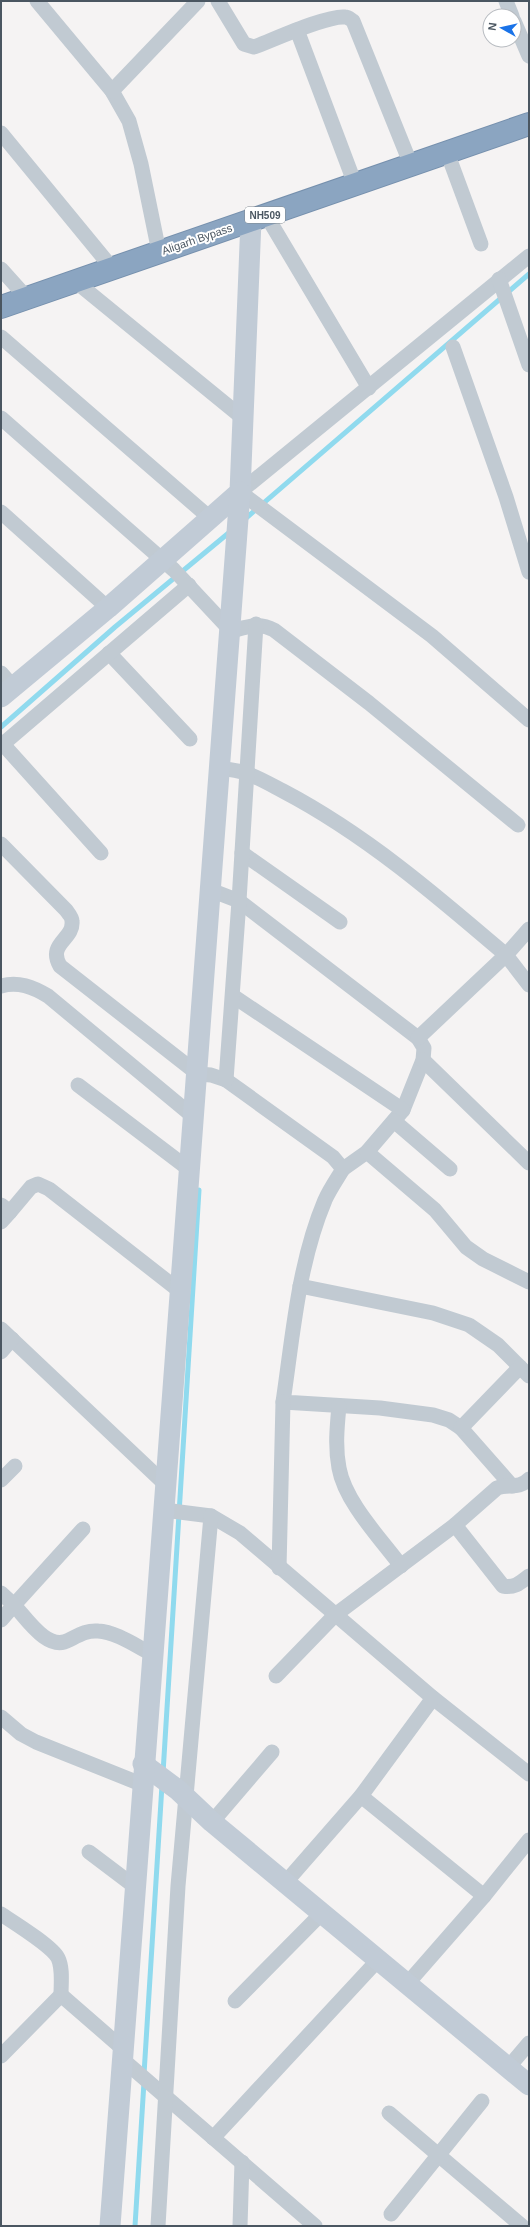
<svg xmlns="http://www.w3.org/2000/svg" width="530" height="2227" viewBox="0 0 530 2227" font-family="Helvetica,sans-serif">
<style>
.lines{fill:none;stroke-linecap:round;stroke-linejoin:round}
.stream{stroke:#90daee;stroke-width:5}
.highway-casing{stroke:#7690ad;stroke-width:24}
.street{stroke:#c1cad2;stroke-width:15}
.secondary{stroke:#c1cbd6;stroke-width:21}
.highway{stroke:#8ba5c1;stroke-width:22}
.labels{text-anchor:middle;stroke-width:4;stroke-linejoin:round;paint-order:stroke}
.shield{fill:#fff;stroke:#808990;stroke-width:1}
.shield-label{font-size:10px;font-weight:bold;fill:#4a5661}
.street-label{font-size:11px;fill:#4a5661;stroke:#fff}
</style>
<rect width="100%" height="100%" fill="#f5f3f3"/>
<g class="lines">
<!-- stream -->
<g class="stream">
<path d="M 245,519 L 529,274"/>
<path d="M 1,727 L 115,627 L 231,531"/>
<path d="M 163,1773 L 199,1190"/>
<path d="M 144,2074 L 162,1785"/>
<path d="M 135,2226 L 144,2082"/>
</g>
<!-- highway casing -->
<g class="highway-casing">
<path id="highway" d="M 1,307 L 529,124"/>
</g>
<!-- street -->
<g class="street">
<path d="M 37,1 L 112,91 L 129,121 L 141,164 L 159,252"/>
<path d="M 218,1 L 244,44 L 254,47 C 273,40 327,15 345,17 C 348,17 350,19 353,21 L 411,165"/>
<path d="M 506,1 L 512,16"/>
<path d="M 514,21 L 529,56"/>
<path d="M 297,30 L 355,184"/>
<path d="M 112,91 L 198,1"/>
<path d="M 1,133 L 112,268"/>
<path d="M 447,152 L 481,244"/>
<path d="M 266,215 L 369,388"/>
<path d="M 529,256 L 240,492 L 432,636 L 529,720"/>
<path d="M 1,269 L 27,298"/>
<path d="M 499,279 L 529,365"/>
<path d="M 75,281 L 244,419"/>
<path d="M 1,337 L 210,518"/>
<path d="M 453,347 L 506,497 L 529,572"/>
<path d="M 1,418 L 174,570 L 231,631 C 247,627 259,622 274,630 L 369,703 L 518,825"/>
<path d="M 1,512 L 108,608"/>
<path d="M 109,653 L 190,739"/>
<path d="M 1,673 L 13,687"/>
<path d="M 1,742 L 101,853"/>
<path d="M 3,744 L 189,585"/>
<path d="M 221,769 C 245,769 262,780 283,791 C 365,834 436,895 506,955 L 529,929"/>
<path d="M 1,844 L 66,910 C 68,913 72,917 72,921 C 74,940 47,943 60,966 L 198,1074 L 211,1075 L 226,1080 L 333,1157 L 343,1169 C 337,1179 330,1189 325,1200 C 298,1264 293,1335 283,1402 L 380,1408 L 433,1415 L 449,1420 L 461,1428 L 512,1486"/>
<path d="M 242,853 L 340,922"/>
<path d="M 213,891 L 239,901 L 418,1038 L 424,1048 L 423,1060 L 403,1110 L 367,1152 L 343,1169"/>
<path d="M 1,986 C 18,981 33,987 48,996 L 195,1118"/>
<path d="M 233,996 L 403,1110"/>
<path d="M 418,1038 L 506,955 L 529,985"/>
<path d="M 423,1060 L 529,1163"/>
<path d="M 226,1080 L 239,901 L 256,624"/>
<path d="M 78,1085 L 190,1170"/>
<path d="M 394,1121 L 450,1169"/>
<path d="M 367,1152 L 435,1210 L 466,1247 L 483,1259 L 529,1282"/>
<path d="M 1,1205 L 10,1212 L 1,1222"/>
<path d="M 10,1212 L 31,1187 L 38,1184 L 49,1189 L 181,1292"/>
<path d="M 300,1286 L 433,1313 L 469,1325 L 498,1345 L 529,1376"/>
<path d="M 1,1329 L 165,1484"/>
<path d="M 1,1352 L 12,1339"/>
<path d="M 339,1406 C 337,1427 335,1447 339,1468 C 345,1502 381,1539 401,1566"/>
<path d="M 461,1428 L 520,1367"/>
<path d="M 1,1480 L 15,1466"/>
<path d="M 164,1510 L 211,1516 L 240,1533 L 433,1698 L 529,1774"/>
<path d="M 455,1525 L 503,1586 C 515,1588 520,1583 529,1576"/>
<path d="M 83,1529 L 14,1605 C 27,1619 48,1652 69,1640 C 79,1635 87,1630 98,1631 C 116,1632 136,1646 152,1654"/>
<path d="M 279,1568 L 283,1402"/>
<path d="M 1,1593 L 14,1605 L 1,1620"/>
<path d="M 276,1676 L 335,1615 L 455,1525 L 497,1488 C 508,1484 520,1489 529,1479"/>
<path d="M 1,1717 L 21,1734 L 36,1742 L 141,1784"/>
<path d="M 361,1796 L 484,1896"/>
<path d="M 212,1822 L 272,1752"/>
<path d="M 89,1852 L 134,1886"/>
<path d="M 285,1883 L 361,1796 L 433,1698"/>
<path d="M 1,1914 C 13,1922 52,1946 58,1958 C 63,1968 61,1983 61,1995"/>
<path d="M 407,1984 L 484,1896 L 529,1840"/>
<path d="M 235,2001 L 322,1913"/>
<path d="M 1,2056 L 61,1995 L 122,2048"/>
<path d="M 122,2059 L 315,2226"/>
<path d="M 508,2068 L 529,2043"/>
<path d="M 389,2113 L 522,2226"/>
<path d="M 213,2138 L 378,1960"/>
<path d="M 391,2214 L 482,2101"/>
<path d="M 158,2226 L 178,1886 L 211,1516"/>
<path d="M 240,2226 L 242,2162"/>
</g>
<!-- secondary -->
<g class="secondary">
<path d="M 1,697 L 108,608 L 240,492 L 251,220"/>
<path d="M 143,1764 L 178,1790 L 212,1822 L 529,2085"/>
<path d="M 110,2226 C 149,1648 202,1070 240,492"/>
</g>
<!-- highway -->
<use href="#highway" class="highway"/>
</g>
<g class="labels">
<!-- shield labels -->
<rect class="shield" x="245" y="207" width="40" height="16" rx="3"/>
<g class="shield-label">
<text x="265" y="219">NH509</text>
</g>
<!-- street labels -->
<g class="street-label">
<text transform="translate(197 239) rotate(-19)" y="4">Aligarh Bypass</text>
</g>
</g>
<!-- border -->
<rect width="530" height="2227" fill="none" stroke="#4a5661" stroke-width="4"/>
<!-- north arrow -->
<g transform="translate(502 28) rotate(278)"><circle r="19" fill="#ffffff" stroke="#b7bbc0"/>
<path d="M0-3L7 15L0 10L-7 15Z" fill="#1a73e8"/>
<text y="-6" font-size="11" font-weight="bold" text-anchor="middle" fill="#4a5661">N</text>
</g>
</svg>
